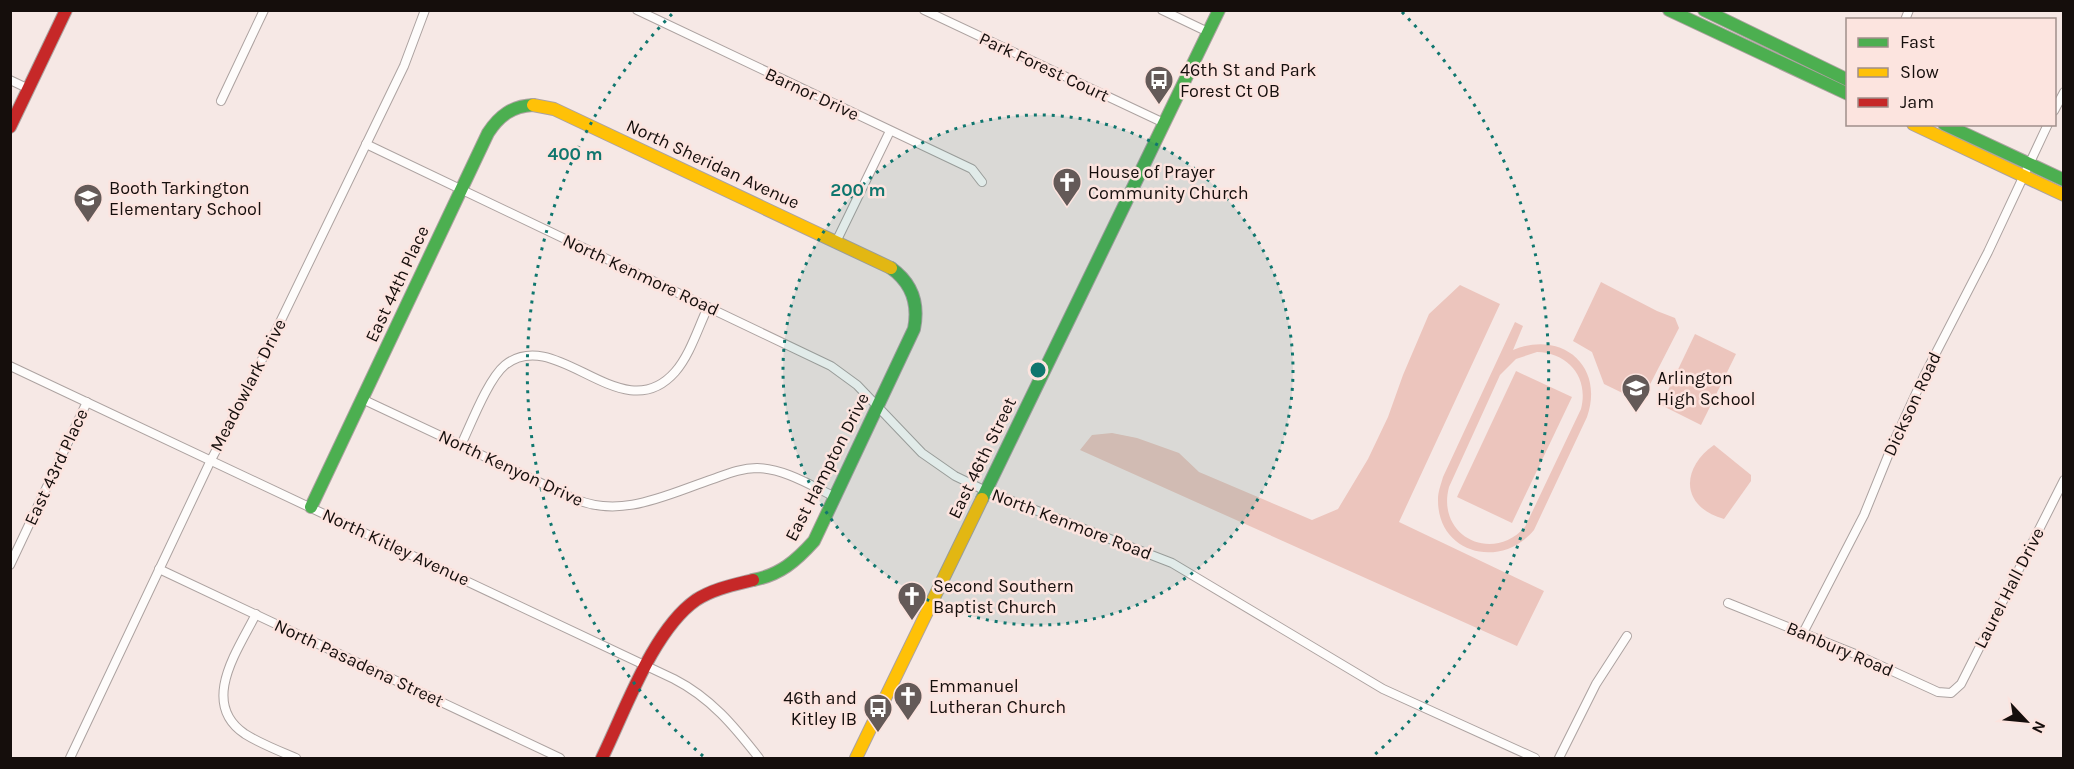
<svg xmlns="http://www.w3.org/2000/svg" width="2074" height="769" viewBox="0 0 2074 769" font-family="Karla,sans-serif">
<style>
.green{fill:#ecc5bd;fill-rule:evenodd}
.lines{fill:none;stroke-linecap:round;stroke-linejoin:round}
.street-casing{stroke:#aca2a0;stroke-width:10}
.fast-casing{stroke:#aca2a0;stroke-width:14}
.slow-casing{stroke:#aca2a0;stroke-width:14}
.jam-casing{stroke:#aca2a0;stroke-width:14}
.street{stroke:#fefcfb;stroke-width:8}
.fast{stroke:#4caf50;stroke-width:12}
.slow{stroke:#ffc107;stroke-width:12}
.jam{stroke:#c62828;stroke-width:12}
.ring{fill:none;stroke:#0f766e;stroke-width:3;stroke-dasharray:3 6}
.labels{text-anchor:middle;stroke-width:5;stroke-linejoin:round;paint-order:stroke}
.street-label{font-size:18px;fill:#150e0c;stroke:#fce4df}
.poi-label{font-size:18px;fill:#150e0c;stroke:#fce4df;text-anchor:start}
.centre{fill:#0f766e;stroke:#fce4df;stroke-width:3}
.ring-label{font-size:18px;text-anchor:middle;font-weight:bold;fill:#0f766e;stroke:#fce4df;stroke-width:5;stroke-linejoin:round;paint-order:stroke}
</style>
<rect width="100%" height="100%" fill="#f6e8e5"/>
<!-- green -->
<g class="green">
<path d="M 1601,282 L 1657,311 L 1675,318 L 1679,328 L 1641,402 L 1604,384 L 1592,352 L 1573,341 Z"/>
<path d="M 1460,285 L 1500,304 L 1399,522 L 1544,591 L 1517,646 L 1080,450 L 1092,435 L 1112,433 L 1137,438 L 1179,453 L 1199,472 L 1312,520 L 1338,509 L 1368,459 L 1388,417 L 1403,375 L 1429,314 Z"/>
<path d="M 1515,322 L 1523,326 L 1513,350 C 1561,330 1605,365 1587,417 L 1534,530 C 1501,570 1437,554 1438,499 C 1438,492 1441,484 1443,477 ZM 1537,352 C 1569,353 1589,378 1581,409 L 1525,527 C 1492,564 1436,536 1449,487 L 1500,375 L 1516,359 Z"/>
<path d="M 1695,334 L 1736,354 L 1701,425 L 1661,405 Z"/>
<path d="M 1516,371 L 1572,397 L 1512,523 L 1457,497 Z"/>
<path d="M 1714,445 L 1751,475 L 1751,481 L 1724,519 C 1681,507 1680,469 1714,445 Z"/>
</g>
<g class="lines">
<!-- street casing -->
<g class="street-casing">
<g id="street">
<path d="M 637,10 L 972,169 L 982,182"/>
<path d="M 924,10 L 1164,123"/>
<path d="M 1162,10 L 1208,32"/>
<path d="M 1905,20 L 1909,10"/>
<path d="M 10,80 L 29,89"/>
<path d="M 221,101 L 264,10"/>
<path d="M 2054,111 L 2064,92"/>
<path d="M 366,144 L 831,366 L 857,385 L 922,453 L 955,476 L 986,491 L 1172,563 L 1383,689 L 1535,758"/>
<path d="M 836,242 L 890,131"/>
<path d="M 10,366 L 674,679 C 711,698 734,726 759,758"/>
<path d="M 362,399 L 575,499 C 622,519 668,494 713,479 C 727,474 741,468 757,468 C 785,469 810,485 835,497"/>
<path d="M 461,445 C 471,424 488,379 505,365 C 557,324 622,432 675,372 C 690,355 698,328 708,307"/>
<path d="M 10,565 L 87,402"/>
<path d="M 159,569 L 560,758"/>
<path d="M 1728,603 L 1855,654 L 1938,692 L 1951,693 L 1961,684 L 2064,480"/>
<path d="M 256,614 C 238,650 199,703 245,734 C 261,744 279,751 296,758"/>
<path d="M 1803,633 L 1864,515 L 1894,441 L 1924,376 L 1988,252 L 2048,124"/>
<path d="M 70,758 L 211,460 L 239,407 L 404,66 L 425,10"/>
<path d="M 1559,758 L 1596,684 L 1627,636"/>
</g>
</g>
<!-- fast casing -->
<g class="fast-casing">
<g id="fast">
<path d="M 1669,10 L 1848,94"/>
<path d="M 1704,10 L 1848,80"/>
<path d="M 1944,124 L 2064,180"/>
<path d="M 982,499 L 1219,10"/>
<path d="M 311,507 L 488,133 C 499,116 512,106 533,105"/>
<path d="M 753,580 C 780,575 796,561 814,541 L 914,329 C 919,304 912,283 891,268"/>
</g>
</g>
<!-- slow casing -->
<g class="slow-casing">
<g id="slow">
<path d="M 533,105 L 554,109 L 891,268"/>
<path d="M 1913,124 L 2064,195"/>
<path d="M 856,758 L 982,499"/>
</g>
</g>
<!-- jam casing -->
<g class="jam-casing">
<g id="jam">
<path d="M 10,127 L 66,10"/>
<path d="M 602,758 C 625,711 653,630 696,600 C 713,589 733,585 753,580"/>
</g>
</g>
<!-- street -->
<use href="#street" class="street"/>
<!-- fast -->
<use href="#fast" class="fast"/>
<!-- slow -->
<use href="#slow" class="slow"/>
<!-- jam -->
<use href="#jam" class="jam"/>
</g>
<!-- distance rings -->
<circle cx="1038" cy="370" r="255" fill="#0f766e" fill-opacity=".12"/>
<g class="ring">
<circle cx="1038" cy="370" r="255"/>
<path d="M703 756A511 511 0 0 1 674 12M1402 12A511 511 0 0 1 1373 756"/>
</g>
<!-- icons -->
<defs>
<g id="bus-pin" transform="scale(1.5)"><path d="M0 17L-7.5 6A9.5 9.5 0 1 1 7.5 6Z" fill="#645a58" stroke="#fce4df"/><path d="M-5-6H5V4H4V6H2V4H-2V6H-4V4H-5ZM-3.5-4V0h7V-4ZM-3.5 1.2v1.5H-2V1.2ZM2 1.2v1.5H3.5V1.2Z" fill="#fff"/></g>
<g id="church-pin" transform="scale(1.5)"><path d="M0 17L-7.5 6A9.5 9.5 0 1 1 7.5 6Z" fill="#645a58" stroke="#fce4df"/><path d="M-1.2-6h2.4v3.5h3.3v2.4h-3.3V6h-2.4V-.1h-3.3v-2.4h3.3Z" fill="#fff"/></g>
<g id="school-pin" transform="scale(1.5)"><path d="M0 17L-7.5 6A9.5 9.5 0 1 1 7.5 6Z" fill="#645a58" stroke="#fce4df"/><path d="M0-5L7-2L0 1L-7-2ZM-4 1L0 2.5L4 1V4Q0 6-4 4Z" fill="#fff"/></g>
</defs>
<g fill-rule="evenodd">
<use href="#bus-pin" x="1159" y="80"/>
<use href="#church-pin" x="1067" y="182"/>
<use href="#school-pin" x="88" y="198"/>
<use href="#school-pin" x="1636" y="388"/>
<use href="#church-pin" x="912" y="596"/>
<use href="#church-pin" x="908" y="696"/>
<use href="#bus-pin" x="878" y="708"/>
</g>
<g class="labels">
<!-- street labels -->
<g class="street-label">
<text transform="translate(1044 67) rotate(25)" y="6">Park Forest Court</text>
<text transform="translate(812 94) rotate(25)" y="6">Barnor Drive</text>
<text transform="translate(713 164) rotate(25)" y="6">North Sheridan Avenue</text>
<text transform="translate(641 275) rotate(25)" y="6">North Kenmore Road</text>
<text transform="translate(397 284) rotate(-65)" y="6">East 44th Place</text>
<text transform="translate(248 385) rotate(-63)" y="6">Meadowlark Drive</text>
<text transform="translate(1912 404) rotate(-65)" y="6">Dickson Road</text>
<text transform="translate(982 458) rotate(-64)" y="6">East 46th Street</text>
<text transform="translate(56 467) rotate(-65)" y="6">East 43rd Place</text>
<text transform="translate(827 467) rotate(-63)" y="6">East Hampton Drive</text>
<text transform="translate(511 468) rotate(25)" y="6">North Kenyon Drive</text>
<text transform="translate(1072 524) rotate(21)" y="6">North Kenmore Road</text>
<text transform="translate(396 547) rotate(25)" y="6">North Kitley Avenue</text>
<text transform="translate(2009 588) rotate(-63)" y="6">Laurel Hall Drive</text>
<text transform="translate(1840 649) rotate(23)" y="6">Banbury Road</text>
<text transform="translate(359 663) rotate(25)" y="6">North Pasadena Street</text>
</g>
<!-- poi labels -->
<g class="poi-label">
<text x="1180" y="76">46th St and Park<tspan x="1180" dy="21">Forest Ct OB</tspan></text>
<text x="1088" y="178">House of Prayer<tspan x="1088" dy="21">Community Church</tspan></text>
<text x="109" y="194">Booth Tarkington<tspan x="109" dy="21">Elementary School</tspan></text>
<text x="1657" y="384">Arlington<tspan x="1657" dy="21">High School</tspan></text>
<text x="933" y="592">Second Southern<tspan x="933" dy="21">Baptist Church</tspan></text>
<text x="929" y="692">Emmanuel<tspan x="929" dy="21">Lutheran Church</tspan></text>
<text x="857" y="704" text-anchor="end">46th and<tspan x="857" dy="21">Kitley IB</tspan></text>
</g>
</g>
<circle cx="1038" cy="370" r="9" class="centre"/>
<g class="ring-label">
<text x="575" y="160">400 m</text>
<text x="858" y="196">200 m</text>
</g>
<!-- border -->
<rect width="2074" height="769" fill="none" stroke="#150e0c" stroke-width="24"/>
<!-- legend -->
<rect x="1846" y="18" width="210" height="108" fill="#fce4df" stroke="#a08e8b" stroke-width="1.5"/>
<rect x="1858" y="38" width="30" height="9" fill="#4caf50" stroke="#a08e8b" stroke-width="1.5"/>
<text x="1900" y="48" font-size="18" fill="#150e0c">Fast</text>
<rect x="1858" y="68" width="30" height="9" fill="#ffc107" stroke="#a08e8b" stroke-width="1.5"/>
<text x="1900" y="78" font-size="18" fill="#150e0c">Slow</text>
<rect x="1858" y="98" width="30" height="9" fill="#c62828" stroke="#a08e8b" stroke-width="1.5"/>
<text x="1900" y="108" font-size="18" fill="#150e0c">Jam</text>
<!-- north arrow -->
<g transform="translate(2026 721) rotate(116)" stroke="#fce4df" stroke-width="4.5" paint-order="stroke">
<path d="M0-4.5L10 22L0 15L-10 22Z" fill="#150e0c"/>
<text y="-9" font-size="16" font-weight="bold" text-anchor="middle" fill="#150e0c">N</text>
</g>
</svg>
